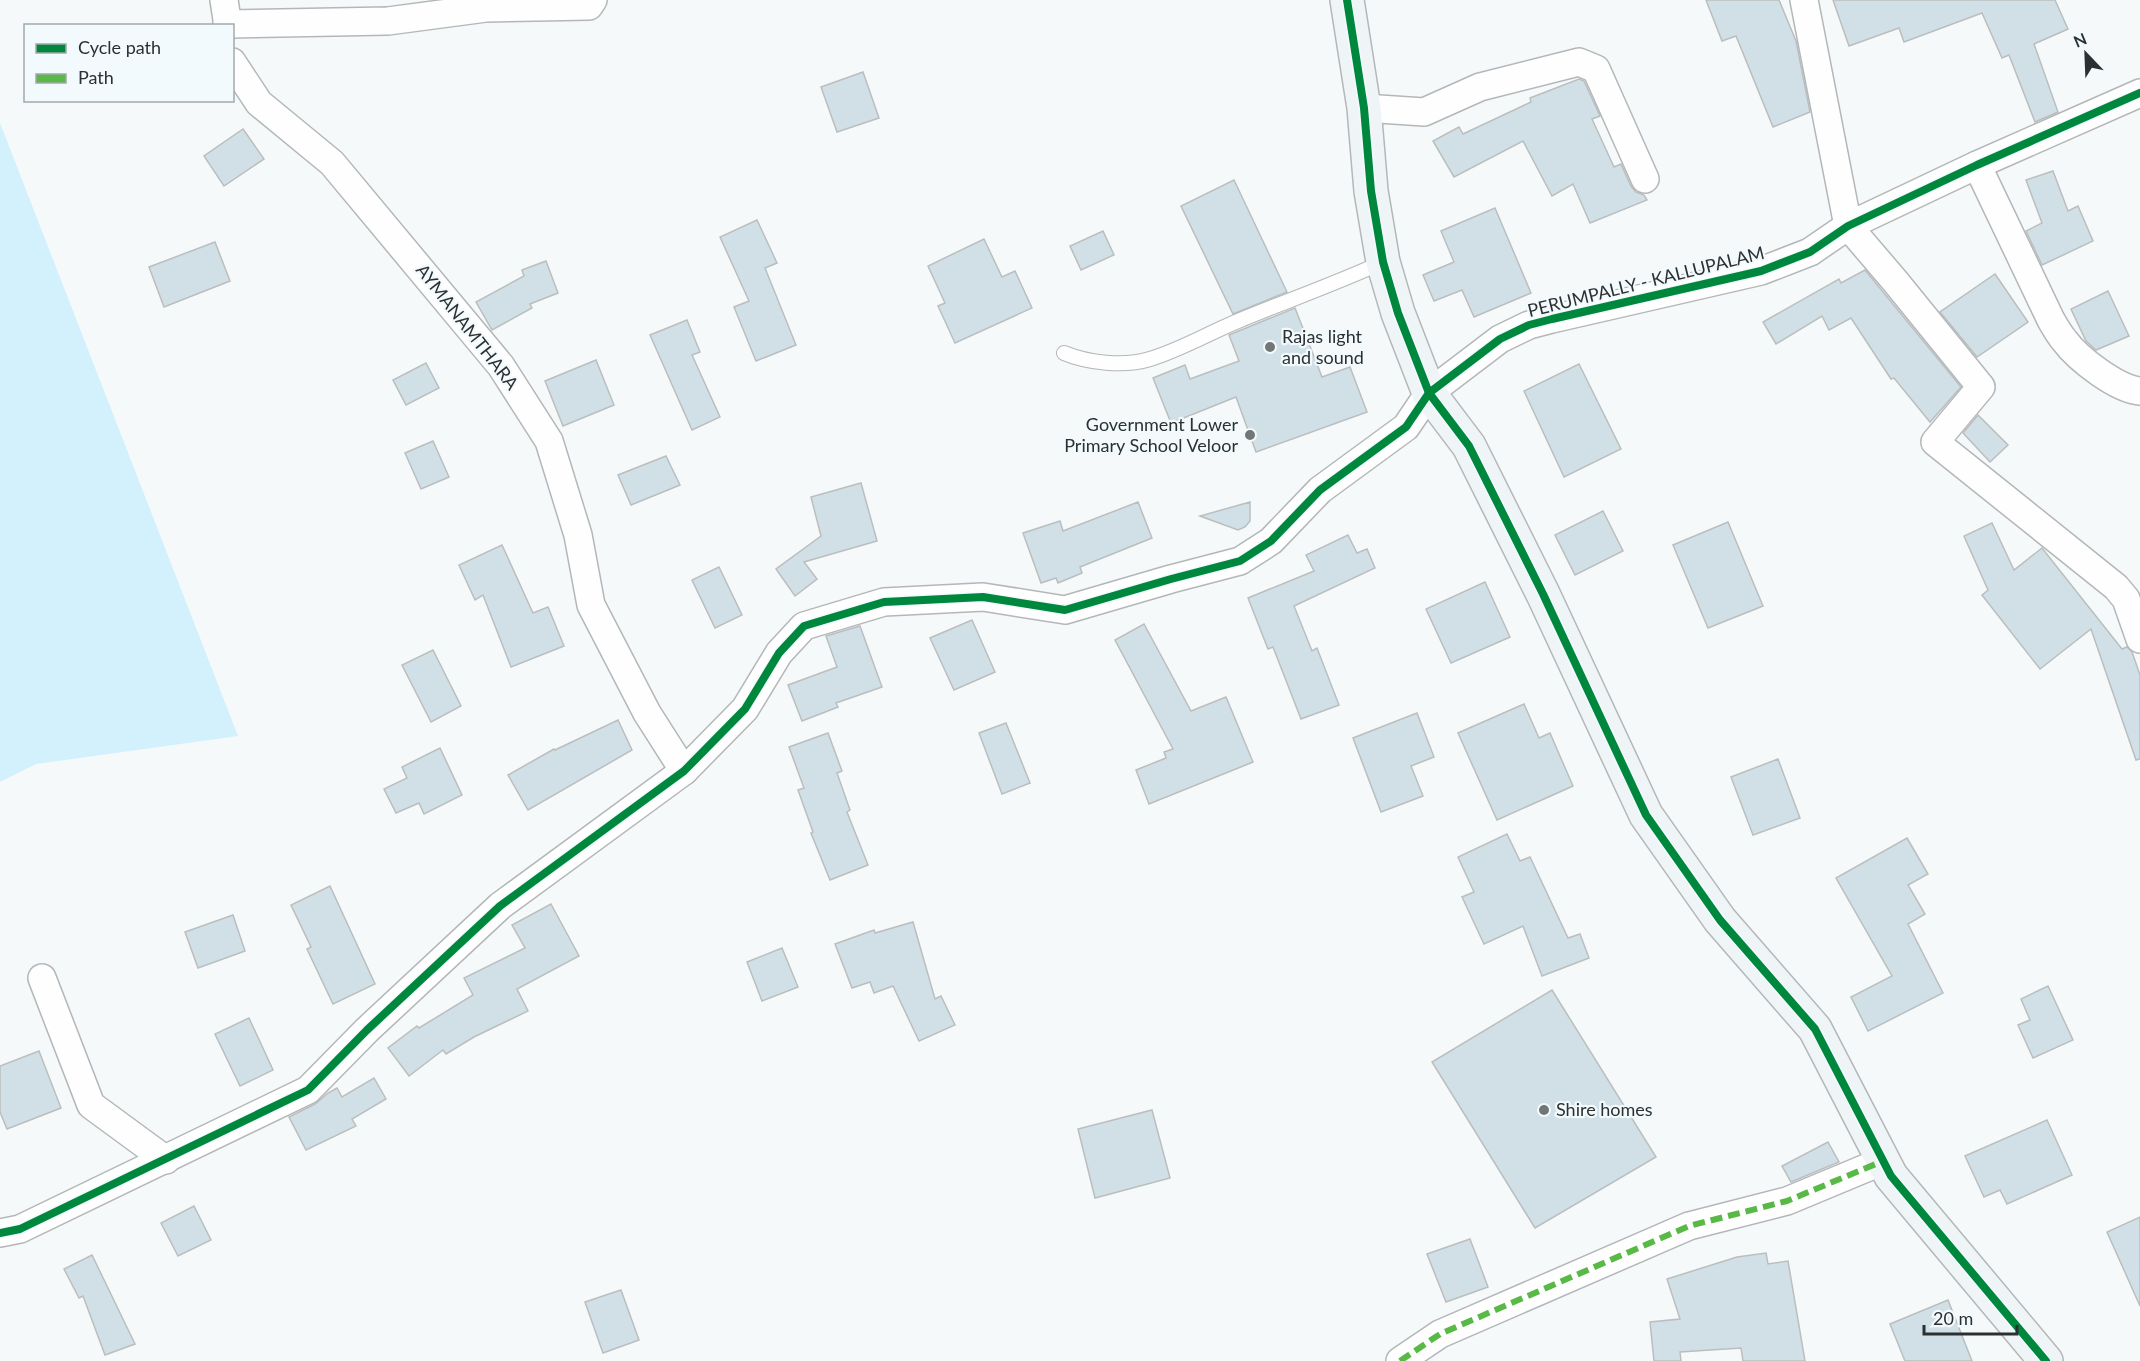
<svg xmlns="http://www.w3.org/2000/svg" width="2140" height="1361" viewBox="0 0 2140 1361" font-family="Lato,sans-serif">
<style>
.green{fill:#d3f0fd}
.building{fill:#d1e0e6;stroke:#bbbebf;stroke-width:1.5}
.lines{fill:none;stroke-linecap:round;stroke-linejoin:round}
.lane-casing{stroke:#b4b7b9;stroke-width:16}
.street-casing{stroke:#b4b7b9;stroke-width:30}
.secondary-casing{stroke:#b4b7b9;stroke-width:36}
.lane{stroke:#fefefe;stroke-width:14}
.street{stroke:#fefefe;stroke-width:27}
.secondary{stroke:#eff5f7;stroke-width:33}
.quiet{stroke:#58b947;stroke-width:6;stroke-dasharray:12 6;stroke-linecap:butt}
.cycleway-casing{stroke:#f2fafd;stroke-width:11}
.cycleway{stroke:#00873e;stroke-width:8}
.poi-dot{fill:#737677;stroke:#f2fafd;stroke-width:2}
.labels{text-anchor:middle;stroke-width:4.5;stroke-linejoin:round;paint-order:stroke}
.street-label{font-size:18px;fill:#2d3031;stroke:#f2fafd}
.poi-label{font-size:18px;fill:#2d3031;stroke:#f2fafd;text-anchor:start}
</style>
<rect width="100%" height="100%" fill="#f5f9fa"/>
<!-- green -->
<path class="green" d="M 0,123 L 238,736 L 36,764 L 0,782 Z"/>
<!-- building -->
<g class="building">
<path d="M 1706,0 L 1779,0 L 1796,41 L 1810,112 L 1773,127 L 1736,36 L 1722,41 Z"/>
<path d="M 1833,0 L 2055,0 L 2068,29 L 2034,44 L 2058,112 L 2035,122 L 2009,55 L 2002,58 L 1982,13 L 1904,42 L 1899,28 L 1849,46 Z"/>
<path d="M 863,72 L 879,118 L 837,132 L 821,87 Z"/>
<path d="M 1579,79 L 1584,81 L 1600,116 L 1592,119 L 1614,167 L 1621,164 L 1631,186 L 1636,192 L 1644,195 L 1647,200 L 1590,223 L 1573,184 L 1552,196 L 1523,141 L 1454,177 L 1433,141 L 1459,127 L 1463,134 L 1531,102 L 1530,98 Z"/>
<path d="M 243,129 L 264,159 L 224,186 L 204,156 Z"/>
<path d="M 2053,171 L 2068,211 L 2078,206 L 2093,241 L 2042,265 L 2026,231 L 2042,223 L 2026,180 Z"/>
<path d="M 1234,180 L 1287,292 L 1233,314 L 1181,206 Z"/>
<path d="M 1495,208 L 1531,293 L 1474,317 L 1462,290 L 1434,301 L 1423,275 L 1454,262 L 1441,231 Z"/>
<path d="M 757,220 L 777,263 L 765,268 L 796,345 L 756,361 L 734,307 L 749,301 L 720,237 Z"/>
<path d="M 1103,231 L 1114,255 L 1081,270 L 1070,246 Z"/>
<path d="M 984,239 L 1002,277 L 1015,271 L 1032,308 L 955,343 L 938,306 L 945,303 L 928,266 Z"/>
<path d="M 215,242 L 230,281 L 164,307 L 149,267 Z"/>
<path d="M 546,261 L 558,293 L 530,304 L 532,308 L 492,330 L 476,302 L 524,276 L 522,270 Z"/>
<path d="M 1865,270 L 1961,387 L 1930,422 L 1894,378 L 1891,379 L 1851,318 L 1829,330 L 1822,316 L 1776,344 L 1763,322 L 1839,279 L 1841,283 Z"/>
<path d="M 1995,274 L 2028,322 L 1977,357 L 1940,312 Z"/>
<path d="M 2108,291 L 2129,336 L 2096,350 L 2086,341 L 2071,309 Z"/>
<path d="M 1295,308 L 1322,377 L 1350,367 L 1367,412 L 1256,452 L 1236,397 L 1171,423 L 1153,378 L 1185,365 L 1190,379 L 1239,361 L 1229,335 Z"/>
<path d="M 687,320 L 700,352 L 692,355 L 720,417 L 692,430 L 650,335 Z"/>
<path d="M 596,360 L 614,405 L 563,426 L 545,381 Z"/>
<path d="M 426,363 L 439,388 L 406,405 L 393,380 Z"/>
<path d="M 1579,364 L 1621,449 L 1564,477 L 1524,391 Z"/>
<path d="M 1978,415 L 2008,445 L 1990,462 L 1963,433 Z"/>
<path d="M 433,441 L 449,477 L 421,489 L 405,453 Z"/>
<path d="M 666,456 L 680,485 L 631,505 L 618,475 Z"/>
<path d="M 861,483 L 877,541 L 804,562 L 817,579 L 795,596 L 776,569 L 821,536 L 811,497 Z"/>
<path d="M 1138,502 L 1152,538 L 1080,567 L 1082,573 L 1058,583 L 1056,578 L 1041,583 L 1023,533 L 1060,521 L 1063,531 Z"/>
<path d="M 1250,502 L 1250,521 L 1245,527 L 1238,530 L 1200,516 Z"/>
<path d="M 1603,511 L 1623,551 L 1575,575 L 1555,535 Z"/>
<path d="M 1728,522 L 1763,606 L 1708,628 L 1673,545 Z"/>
<path d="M 1992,523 L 2014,570 L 2042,548 L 2122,649 L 2127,647 L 2132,652 L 2140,675 L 2140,759 L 2136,760 L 2091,629 L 2040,669 L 1982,595 L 1988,590 L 1964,536 Z"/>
<path d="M 1348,535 L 1357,553 L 1367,549 L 1375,568 L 1294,606 L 1312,651 L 1317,648 L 1339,705 L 1301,719 L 1273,647 L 1268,649 L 1248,598 L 1314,571 L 1306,555 Z"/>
<path d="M 502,545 L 533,613 L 548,607 L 564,646 L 511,667 L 483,595 L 475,600 L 459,565 Z"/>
<path d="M 719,567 L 742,615 L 715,628 L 692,580 Z"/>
<path d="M 1485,582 L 1510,637 L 1451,663 L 1426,609 Z"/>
<path d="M 972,620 L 995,672 L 954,690 L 930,638 Z"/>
<path d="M 1144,624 L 1191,711 L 1226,697 L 1253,762 L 1149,804 L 1136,770 L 1166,758 L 1164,752 L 1173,749 L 1115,640 Z"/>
<path d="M 860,626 L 882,687 L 836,703 L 838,707 L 802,721 L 788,685 L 837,667 L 826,636 Z"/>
<path d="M 433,650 L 461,706 L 431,722 L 402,665 Z"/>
<path d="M 1524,704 L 1539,738 L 1550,733 L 1573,786 L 1497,820 L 1458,733 Z"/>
<path d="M 1417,713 L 1434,757 L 1411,766 L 1423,796 L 1381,812 L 1353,738 Z"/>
<path d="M 618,720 L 632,750 L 528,810 L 508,775 L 554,749 L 555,750 Z"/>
<path d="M 1006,723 L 1030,783 L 1002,794 L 979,733 Z"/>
<path d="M 828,733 L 842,771 L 837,773 L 850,810 L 847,812 L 868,865 L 830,880 L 811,833 L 813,832 L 798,790 L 804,788 L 789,747 Z"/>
<path d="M 440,748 L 462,795 L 424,814 L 419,803 L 396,813 L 384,789 L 407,778 L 402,767 Z"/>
<path d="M 1778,759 L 1800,818 L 1753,835 L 1731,777 Z"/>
<path d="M 1507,834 L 1520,861 L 1530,857 L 1568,938 L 1580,934 L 1589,958 L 1542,976 L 1523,926 L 1484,944 L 1462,897 L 1474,892 L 1458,857 Z"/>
<path d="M 1907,838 L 1928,874 L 1908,885 L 1925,914 L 1908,924 L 1943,993 L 1868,1031 L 1851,997 L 1892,976 L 1836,878 Z"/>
<path d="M 330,886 L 375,984 L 333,1004 L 307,949 L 311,947 L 291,905 Z"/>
<path d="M 551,904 L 579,956 L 517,989 L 528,1011 L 474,1037 L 446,1054 L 443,1050 L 409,1076 L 388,1048 L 417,1026 L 419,1028 L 473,995 L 464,978 L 525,948 L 512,925 Z"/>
<path d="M 233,915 L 245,951 L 198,968 L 185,932 Z"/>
<path d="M 913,922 L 935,999 L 941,996 L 955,1025 L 919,1041 L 893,986 L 874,993 L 870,982 L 852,988 L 835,944 L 874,930 L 875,933 Z"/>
<path d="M 782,948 L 798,987 L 762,1001 L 747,962 Z"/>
<path d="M 2048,986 L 2073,1040 L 2033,1058 L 2018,1025 L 2030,1020 L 2021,999 Z"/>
<path d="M 1552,990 L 1656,1157 L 1535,1228 L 1432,1062 Z"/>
<path d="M 249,1018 L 273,1070 L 240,1086 L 215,1034 Z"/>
<path d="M 39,1051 L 61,1108 L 7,1129 L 0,1112 L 0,1066 Z"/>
<path d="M 374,1078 L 386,1099 L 352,1119 L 356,1126 L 306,1150 L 289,1117 L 315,1104 L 328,1093 L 337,1088 L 342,1097 Z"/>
<path d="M 1152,1110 L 1170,1178 L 1095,1198 L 1078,1129 Z"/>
<path d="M 2047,1120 L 2072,1175 L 2007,1204 L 2000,1190 L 1984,1197 L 1965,1156 Z"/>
<path d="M 1828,1142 L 1839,1162 L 1791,1182 L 1782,1166 Z"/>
<path d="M 194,1206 L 211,1240 L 178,1256 L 161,1223 Z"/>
<path d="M 2140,1217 L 2140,1306 L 2107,1232 Z"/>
<path d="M 1470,1239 L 1488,1287 L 1446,1302 L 1427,1254 Z"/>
<path d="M 1766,1253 L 1768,1264 L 1788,1261 L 1805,1361 L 1743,1361 L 1741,1348 L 1680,1352 L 1681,1361 L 1654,1361 L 1650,1322 L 1680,1319 L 1667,1279 L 1737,1257 Z"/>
<path d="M 92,1255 L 135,1344 L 105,1355 L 83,1296 L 79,1298 L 64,1269 Z"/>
<path d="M 621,1290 L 639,1340 L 603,1353 L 585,1302 Z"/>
<path d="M 1948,1300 L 1972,1361 L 1905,1361 L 1890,1324 Z"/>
</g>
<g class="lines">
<!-- lane casing -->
<g class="lane-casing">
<path id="lane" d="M 1064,353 C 1088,363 1124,367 1150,359 C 1180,350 1209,333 1238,321 C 1286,301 1335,284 1383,262"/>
</g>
<!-- street casing -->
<g class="street-casing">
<g id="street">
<path d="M 224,0 L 228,26"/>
<path d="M 1804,0 L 1848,226 L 1895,281 L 1981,387 L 1935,442 L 2116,587 L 2126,599 L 2140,639"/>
<path d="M 227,24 L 388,21 L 486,8 L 589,6 L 593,0"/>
<path d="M 232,62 L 259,103 L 332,163 L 501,366 L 549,441 L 578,535 L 591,605 L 647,713 L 684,771"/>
<path d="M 1364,108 L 1424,112 L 1480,87 L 1579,62 L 1596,69 L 1645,179"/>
<path d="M 1977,165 L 2051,320 C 2055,327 2059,334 2064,340 C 2078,359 2117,389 2140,391"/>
<path d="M 42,978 L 91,1105 L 166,1160"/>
<path d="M 0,1233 L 20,1229 L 308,1090 L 367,1030 L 500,906 L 684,771 L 745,709 L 779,653 L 804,626 L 884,602 L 983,597 L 1065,610 L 1171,579 L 1240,561 L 1271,541 L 1320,490 L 1406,427 L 1429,393 L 1500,339 L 1529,325 L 1552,319 L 1761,271 L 1810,252 L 1848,226 L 1977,165 L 2140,93"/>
<path d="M 1400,1361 L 1440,1334 L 1689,1226 L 1787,1201 L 1883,1161"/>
</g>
</g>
<!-- secondary casing -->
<g class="secondary-casing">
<path id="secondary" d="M 1347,0 L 1364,108 L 1371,191 L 1383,262 L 1398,313 L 1429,393 L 1469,446 L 1543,594 L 1646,815 L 1720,920 L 1815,1029 L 1891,1176 L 2046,1361"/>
</g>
<!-- lane -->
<use href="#lane" class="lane"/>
<!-- street -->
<use href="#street" class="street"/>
<!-- secondary -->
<use href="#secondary" class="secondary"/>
<!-- quiet -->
<path class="quiet" d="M 1400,1361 L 1440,1334 L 1689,1226 L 1787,1201 L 1883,1161"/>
<!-- cycleway casing -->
<g class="cycleway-casing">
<g id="cycleway">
<path d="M 1347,0 L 1364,108 L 1371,191 L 1383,262 L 1398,313 L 1429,393 L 1469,446 L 1543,594 L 1646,815 L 1720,920 L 1815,1029 L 1891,1176 L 2046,1361"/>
<path d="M 0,1233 L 20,1229 L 308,1090 L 367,1030 L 500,906 L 684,771 L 745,709 L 779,653 L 804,626 L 884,602 L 983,597 L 1065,610 L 1171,579 L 1240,561 L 1271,541 L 1320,490 L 1406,427 L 1429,393 L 1500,339 L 1529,325 L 1552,319 L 1761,271 L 1810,252 L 1848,226 L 1977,165 L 2140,93"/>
</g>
</g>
<!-- cycleway -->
<use href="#cycleway" class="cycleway"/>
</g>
<!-- markers -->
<g class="poi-dot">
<circle cx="1270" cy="347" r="6"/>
<circle cx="1250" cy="435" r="6"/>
<circle cx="1544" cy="1110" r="6"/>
</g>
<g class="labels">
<!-- street labels -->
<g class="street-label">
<text transform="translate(1646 282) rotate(-14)" y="6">PERUMPALLY - KALLUPALAM</text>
<text transform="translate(467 327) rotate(52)" y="6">AYMANAMTHARA</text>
</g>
<!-- poi labels -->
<g class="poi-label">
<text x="1282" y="343">Rajas light<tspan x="1282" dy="21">and sound</tspan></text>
<text x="1238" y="431" text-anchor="end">Government Lower<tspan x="1238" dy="21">Primary School Veloor</tspan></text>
<text x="1556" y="1116">Shire homes</text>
</g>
</g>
<!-- legend -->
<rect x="24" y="24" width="210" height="78" fill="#f2fafd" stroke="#a3a9ab" stroke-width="1.5"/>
<rect x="36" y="44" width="30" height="9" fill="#00873e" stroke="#a3a9ab" stroke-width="1.5"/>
<text x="78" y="54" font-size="18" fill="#2d3031">Cycle path</text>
<rect x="36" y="74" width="30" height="9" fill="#58b947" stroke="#a3a9ab" stroke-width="1.5"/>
<text x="78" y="84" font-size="18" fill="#2d3031">Path</text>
<!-- north arrow -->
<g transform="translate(2086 54) rotate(337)" stroke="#f2fafd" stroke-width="4.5" paint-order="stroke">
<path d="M0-4.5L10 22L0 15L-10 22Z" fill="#2d3031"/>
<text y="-9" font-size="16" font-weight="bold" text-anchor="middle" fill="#2d3031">N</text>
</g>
<!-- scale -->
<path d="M1924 1325v9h93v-9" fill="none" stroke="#2d3031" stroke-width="3"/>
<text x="1933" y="1325" font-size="18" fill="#2d3031" stroke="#f2fafd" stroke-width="4.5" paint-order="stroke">20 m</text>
</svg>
